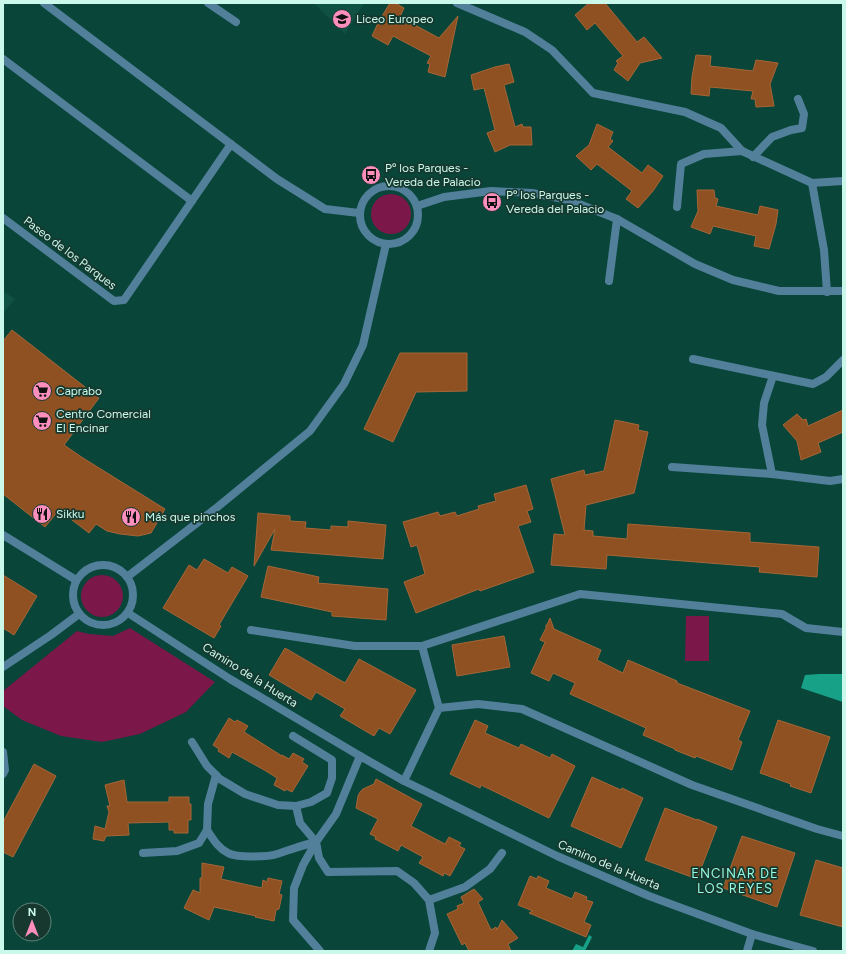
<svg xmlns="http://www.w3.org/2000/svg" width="846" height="954" viewBox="0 0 846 954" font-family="Figtree,sans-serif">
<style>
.built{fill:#0f5244}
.green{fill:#7c174a}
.water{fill:#17a187}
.building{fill:#8f5121;stroke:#a66637}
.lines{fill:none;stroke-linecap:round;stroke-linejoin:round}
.street{stroke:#52809b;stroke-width:8}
.labels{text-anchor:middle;stroke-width:3.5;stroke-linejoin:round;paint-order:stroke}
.poi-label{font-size:12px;fill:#caf9eb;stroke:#17382f;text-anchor:start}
.street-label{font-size:12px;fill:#caf9eb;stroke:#17382f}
.neighbourhood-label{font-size:13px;letter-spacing:1px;fill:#94fadf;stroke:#17382f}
</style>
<rect width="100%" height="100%" fill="#094539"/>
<!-- built -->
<g class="built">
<path d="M 314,3 L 364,3 L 345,34 Z"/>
<path d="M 3,291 L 15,299 L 3,313 Z"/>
</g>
<!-- green -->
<g class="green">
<circle cx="391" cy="214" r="20"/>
<circle cx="102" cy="596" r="21"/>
<path d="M 686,616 L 709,616 L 709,661 L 685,661 Z"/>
<path d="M 130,628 L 215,682 L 186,712 L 140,734 L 102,742 L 61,736 L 22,720 L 3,706 L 3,691 L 77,631 L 89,634 L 113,636 Z"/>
</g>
<!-- water -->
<g class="water">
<path d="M 819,674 L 843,674 L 843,702 L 801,688 L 805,675 Z"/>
<path d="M 589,935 L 592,937 L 585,951 L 572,951 L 576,944 L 583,947 Z"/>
</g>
<!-- building -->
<g class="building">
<path d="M 390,3 L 395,3 L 404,8 L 400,17 L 439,38 L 458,16 L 445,77 L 428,72 L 430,64 L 427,63 L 431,56 L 393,36 L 388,45 L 372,36 L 379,21 Z"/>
<path d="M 589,3 L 605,3 L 637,42 L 644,37 L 662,58 L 640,63 L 628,81 L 614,70 L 618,63 L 616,61 L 623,56 L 595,23 L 587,30 L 575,15 Z"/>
<path d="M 696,55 L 711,56 L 710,66 L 753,71 L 756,60 L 778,63 L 770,84 L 774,106 L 756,107 L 755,99 L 751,99 L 753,91 L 710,87 L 709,96 L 691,94 L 692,77 Z"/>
<path d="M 509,64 L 514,82 L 504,85 L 515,127 L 522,124 L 523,127 L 531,127 L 532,145 L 510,145 L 495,152 L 487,133 L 495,130 L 484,88 L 474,90 L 471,75 L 495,67 Z"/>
<path d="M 597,124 L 613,132 L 610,139 L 613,141 L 608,147 L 642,173 L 648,165 L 663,176 L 653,191 L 638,208 L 626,199 L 632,191 L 597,164 L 591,170 L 576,156 L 589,145 Z"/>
<path d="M 697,190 L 714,190 L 715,198 L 718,199 L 716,206 L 758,215 L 760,206 L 778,210 L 776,224 L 769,249 L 754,246 L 756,236 L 713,226 L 710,234 L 691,227 L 698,211 Z"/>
<path d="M 12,330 L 99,398 L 64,445 L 83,458 L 165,509 L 151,533 L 138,536 L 120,534 L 107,531 L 96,524 L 89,533 L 59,510 L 45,527 L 3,494 L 3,341 Z"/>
<path d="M 400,353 L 467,353 L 467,391 L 416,392 L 393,442 L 364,429 Z"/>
<path d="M 843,410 L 843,432 L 818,443 L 821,452 L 801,460 L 797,441 L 783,425 L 797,414 L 803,420 L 806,419 L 808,426 Z"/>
<path d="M 615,420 L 639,425 L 638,430 L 648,432 L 634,493 L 586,505 L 584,530 L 593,531 L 593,536 L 627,539 L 628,524 L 750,533 L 750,542 L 819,547 L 817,577 L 759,572 L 760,567 L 607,555 L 606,569 L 551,565 L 554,534 L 565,535 L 551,479 L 584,470 L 585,475 L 604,471 Z"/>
<path d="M 526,485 L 533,509 L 527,511 L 531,522 L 518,526 L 534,572 L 480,591 L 479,589 L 416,613 L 404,582 L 425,574 L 417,545 L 411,547 L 403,522 L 438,512 L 440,516 L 455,512 L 457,516 L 479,509 L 478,506 L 496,501 L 494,494 Z"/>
<path d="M 258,513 L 290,516 L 290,521 L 306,522 L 305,528 L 331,530 L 331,526 L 348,527 L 348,521 L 386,525 L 383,559 L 271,550 L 275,529 L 254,566 Z"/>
<path d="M 204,559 L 228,573 L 232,567 L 248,576 L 219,625 L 221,626 L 214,638 L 163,608 L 189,565 L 197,570 Z"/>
<path d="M 268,566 L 319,577 L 318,583 L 388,589 L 386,620 L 332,616 L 332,612 L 261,597 Z"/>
<path d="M 3,575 L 37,596 L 14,635 L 3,628 Z"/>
<path d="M 550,618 L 554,629 L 601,650 L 597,660 L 623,673 L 628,660 L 677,681 L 677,683 L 750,711 L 738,740 L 742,742 L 732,770 L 696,756 L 695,758 L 675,750 L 675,749 L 643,735 L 646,728 L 570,694 L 575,683 L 553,673 L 549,681 L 531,673 L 545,642 L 540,640 L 546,628 L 546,625 L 547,625 Z"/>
<path d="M 504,636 L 510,667 L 457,676 L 452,645 Z"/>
<path d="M 285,648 L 345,683 L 359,659 L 416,690 L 390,734 L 379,728 L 374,736 L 340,716 L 345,709 L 316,692 L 311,700 L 269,675 Z"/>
<path d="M 229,718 L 235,722 L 237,720 L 248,726 L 244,732 L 282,756 L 282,755 L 289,759 L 293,753 L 304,759 L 302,762 L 308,766 L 292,792 L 286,789 L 285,791 L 274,785 L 277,778 L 266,771 L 232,752 L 229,758 L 218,751 L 219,749 L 213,745 Z"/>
<path d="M 475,720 L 488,726 L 485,733 L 519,748 L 521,744 L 550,758 L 552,754 L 575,766 L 549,818 L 481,785 L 480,788 L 450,774 Z"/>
<path d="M 778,720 L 830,737 L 811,793 L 790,786 L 791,784 L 760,773 Z"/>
<path d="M 34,764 L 56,776 L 13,857 L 3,852 L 3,822 Z"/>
<path d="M 592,777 L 621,790 L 622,788 L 643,798 L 621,848 L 571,826 Z"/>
<path d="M 376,779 L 422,804 L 411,826 L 445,844 L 449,837 L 461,843 L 459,846 L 465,849 L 450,876 L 444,873 L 443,876 L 419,863 L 423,857 L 401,845 L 398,851 L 375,839 L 376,837 L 370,834 L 378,819 L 356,808 L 358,796 L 360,792 L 363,789 L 374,784 Z"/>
<path d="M 124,780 L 127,802 L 169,802 L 169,797 L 189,797 L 189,804 L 191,804 L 191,820 L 188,820 L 188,833 L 174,833 L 174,830 L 169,830 L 169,822 L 128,823 L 129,835 L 106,836 L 104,841 L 93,839 L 95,826 L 105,829 L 109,812 L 107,806 L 110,806 L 105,785 Z"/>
<path d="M 665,808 L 697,820 L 697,819 L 717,827 L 697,879 L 645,860 Z"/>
<path d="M 742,836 L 795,853 L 777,907 L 723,888 Z"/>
<path d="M 816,860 L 843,868 L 843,927 L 800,915 Z"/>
<path d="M 202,863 L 224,867 L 221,879 L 262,888 L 263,880 L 267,882 L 268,878 L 282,881 L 279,894 L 282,895 L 279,909 L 276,910 L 274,921 L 255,917 L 256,916 L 214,907 L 209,920 L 184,908 L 193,890 L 200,893 L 200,878 L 202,878 Z"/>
<path d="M 530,876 L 537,879 L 538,876 L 549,881 L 546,888 L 572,899 L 575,892 L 587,897 L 586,900 L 593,902 L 584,922 L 591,925 L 586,937 L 529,913 L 533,911 L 518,905 Z"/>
<path d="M 474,889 L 483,899 L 478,902 L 491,930 L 496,927 L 497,930 L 502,920 L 518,938 L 508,944 L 511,951 L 469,951 L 465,943 L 462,945 L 447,914 L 458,909 L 457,906 L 464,903 L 461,897 Z"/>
</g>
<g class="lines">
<!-- street -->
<g class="street">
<path d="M 44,3 L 277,179 L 325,209 L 359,213"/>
<path d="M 208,3 L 236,22"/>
<path d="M 457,3 L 525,32 L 552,50 L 593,93 L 685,112 L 721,128 L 742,151"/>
<path d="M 3,59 L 192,201"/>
<path d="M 753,157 L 772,137 L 791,130 L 802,128 L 804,114 L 798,99"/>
<path d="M 812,183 L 824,250 L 827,292"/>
<circle cx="389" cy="215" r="29"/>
<path d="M 417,206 L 444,197 L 491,191 L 532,193 L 569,200 L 617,219 L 695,264 L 733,280 L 779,291 L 843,291"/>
<path d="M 677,207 L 681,164 L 704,154 L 742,151 L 812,183 L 843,181"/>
<path d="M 3,218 L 114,301 L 124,300 L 231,144"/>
<path d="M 609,281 L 617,219"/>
<path d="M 693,359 L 813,384 L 826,377 L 843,360"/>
<path d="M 773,376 L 764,403 L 762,425 L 772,474 L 830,481 L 843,479"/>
<path d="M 672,467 L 772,474"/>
<path d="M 3,535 L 76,580"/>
<circle cx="103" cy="595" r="30"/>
<path d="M 127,577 L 215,509 L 310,431 L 344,384 L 363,345 L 386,244"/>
<path d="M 128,613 L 230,679 L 360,756 L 404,781 L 427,792 L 557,856 L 649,896 L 752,934 L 813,951"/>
<path d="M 251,630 L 355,646 L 422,646 L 580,594 L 782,614 L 806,628 L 843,632"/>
<path d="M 422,646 L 439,708"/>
<path d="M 3,667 L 51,635 L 79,614"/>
<path d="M 192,742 L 207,766 L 220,779 L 245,794 L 278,805 L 296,806 L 311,802 L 327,793 L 332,778 L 332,760 L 293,736"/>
<path d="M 3,752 L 5,770 L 3,774"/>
<path d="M 404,781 L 439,708 L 478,704 L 522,709 L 692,785 L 817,829 L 843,836"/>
<path d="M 296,806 L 300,823 L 316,842 L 319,858 L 328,872 L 397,871 L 414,883 L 429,900 L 435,933 L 429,951"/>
<path d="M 207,830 C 213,839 218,848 228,853 C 236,858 268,857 277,854 C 290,850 302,845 316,842"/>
<path d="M 143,853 L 177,851 L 199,843 L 207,830 L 208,804 L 216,775"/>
<path d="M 429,900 L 465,887 L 490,869 L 502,853"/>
<path d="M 320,951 L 293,920 L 294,888 L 303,865 L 316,842 L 336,814 L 360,756"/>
<path d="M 747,951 L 752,934"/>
</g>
</g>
<!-- icons -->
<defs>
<g id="school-disc" transform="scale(1)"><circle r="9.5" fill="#fe8ebc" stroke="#17382f"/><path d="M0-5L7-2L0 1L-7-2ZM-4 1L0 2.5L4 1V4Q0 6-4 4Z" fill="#111"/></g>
<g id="bus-disc" transform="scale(1)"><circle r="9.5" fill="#fe8ebc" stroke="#17382f"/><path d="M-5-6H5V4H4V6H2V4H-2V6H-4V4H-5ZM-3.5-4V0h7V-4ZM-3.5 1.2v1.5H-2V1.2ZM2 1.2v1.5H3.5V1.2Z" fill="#111"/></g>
<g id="supermarket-disc" transform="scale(1)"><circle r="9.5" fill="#fe8ebc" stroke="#17382f"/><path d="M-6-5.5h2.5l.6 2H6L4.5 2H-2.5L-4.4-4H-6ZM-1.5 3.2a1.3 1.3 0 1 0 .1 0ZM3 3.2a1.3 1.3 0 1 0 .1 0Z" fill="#111"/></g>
<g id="restaurant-disc" transform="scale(1)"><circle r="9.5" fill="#fe8ebc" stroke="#17382f"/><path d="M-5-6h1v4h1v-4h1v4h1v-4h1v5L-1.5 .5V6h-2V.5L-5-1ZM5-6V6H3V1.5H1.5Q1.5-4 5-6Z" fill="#111"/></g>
</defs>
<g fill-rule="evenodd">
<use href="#school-disc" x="342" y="19"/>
<use href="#bus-disc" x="371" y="175"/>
<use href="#bus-disc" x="492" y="202"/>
<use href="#supermarket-disc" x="42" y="391"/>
<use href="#supermarket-disc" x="42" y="421"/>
<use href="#restaurant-disc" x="42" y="514"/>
<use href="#restaurant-disc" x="131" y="517"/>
</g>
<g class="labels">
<!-- poi labels -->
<g class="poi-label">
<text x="356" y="23">Liceo Europeo</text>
<text x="385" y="172">Pº los Parques -<tspan x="385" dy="14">Vereda de Palacio</tspan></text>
<text x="506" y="199">Pº los Parques -<tspan x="506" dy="14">Vereda del Palacio</tspan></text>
<text x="56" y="395">Caprabo</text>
<text x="56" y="418">Centro Comercial<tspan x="56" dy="14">El Encinar</tspan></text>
<text x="56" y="518">Sikku</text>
<text x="145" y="521">Más que pinchos</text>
</g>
<!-- street labels -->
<g class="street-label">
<text transform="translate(70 253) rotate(37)" y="4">Paseo de los Parques</text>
<text transform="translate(250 675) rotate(32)" y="4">Camino de la Huerta</text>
<text transform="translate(609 865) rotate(23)" y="4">Camino de la Huerta</text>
</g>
<!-- neighbourhood labels -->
<g class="neighbourhood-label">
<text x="735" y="878">ENCINAR DE<tspan x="735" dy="15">LOS REYES</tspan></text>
</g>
</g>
<!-- border -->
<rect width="846" height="954" fill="none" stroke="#caf9eb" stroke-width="8"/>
<!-- north arrow -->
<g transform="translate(32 922)"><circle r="19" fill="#17382f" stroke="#5f857a"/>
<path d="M0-3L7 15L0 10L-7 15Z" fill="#fe8ebc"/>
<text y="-6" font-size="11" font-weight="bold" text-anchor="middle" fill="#caf9eb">N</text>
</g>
</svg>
